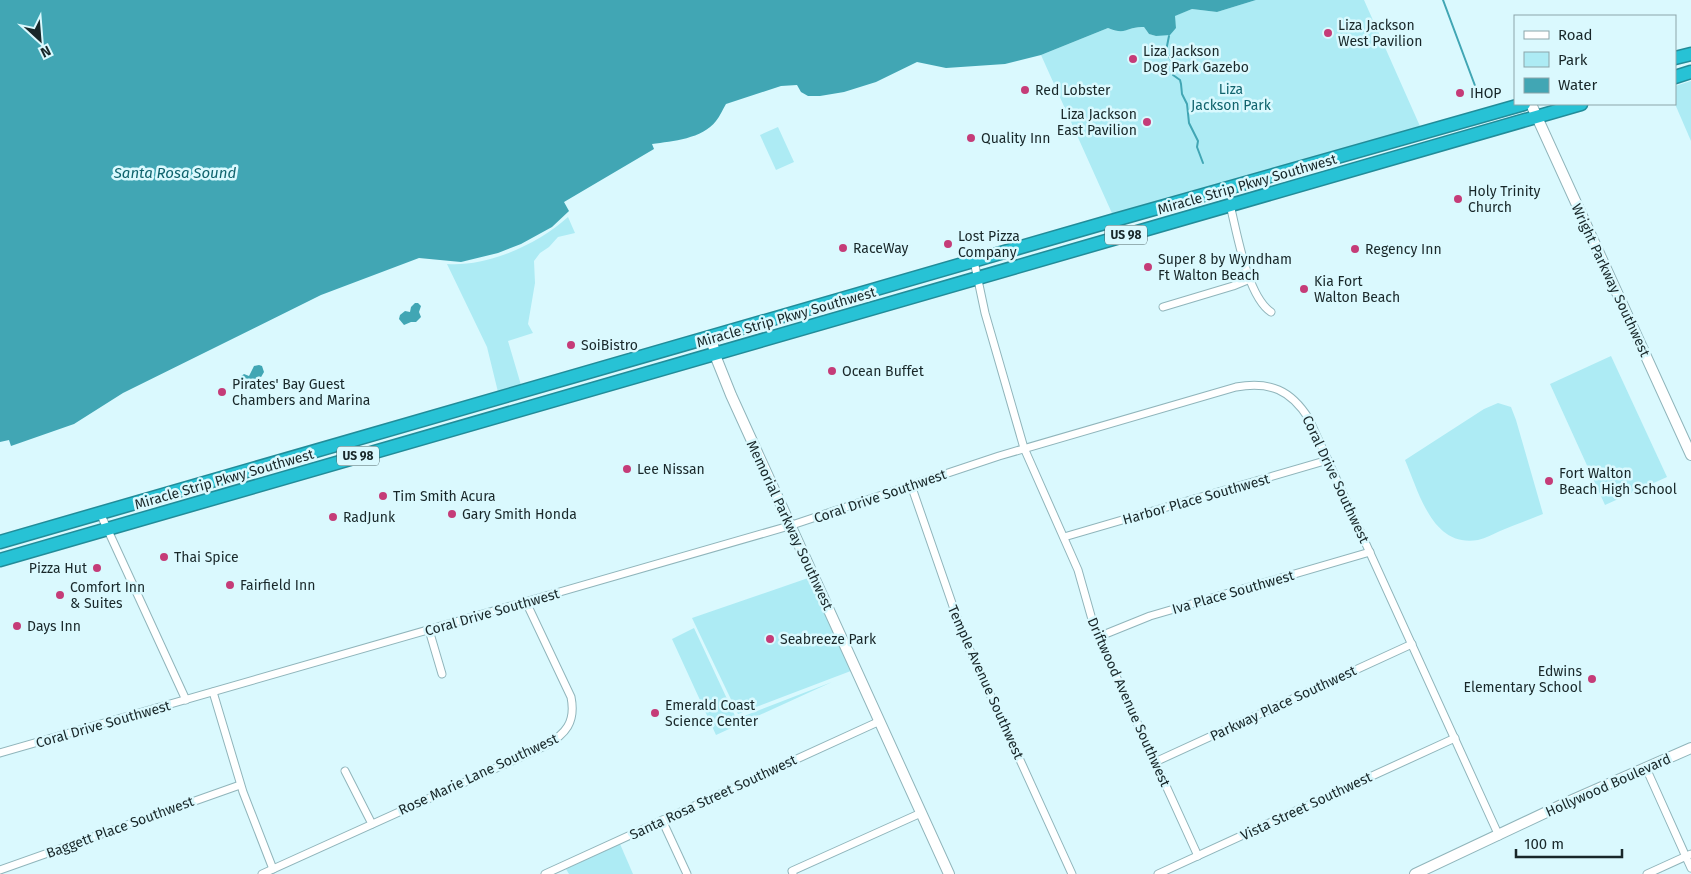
<svg xmlns="http://www.w3.org/2000/svg" width="1691" height="874" viewBox="0 0 1691 874" font-family="'Fira Sans',sans-serif">
<style>
.green{fill:#adebf4}
.water{fill:#41a6b4}
.lines{fill:none;stroke-linecap:round;stroke-linejoin:round}
.stream{stroke:#41a6b4;stroke-width:2}
.street-casing{stroke:#90b5bb;stroke-width:9}
.secondary-casing{stroke:#90b5bb;stroke-width:12}
.highway-casing{stroke:#228c99;stroke-width:15}
.street{stroke:#fff;stroke-width:7}
.secondary{stroke:#fff;stroke-width:10}
.highway{stroke:#27c2d5;stroke-width:12}
.poi-dot{fill:#c53c78;stroke:#daf9fe;stroke-width:2}
.labels{text-anchor:middle;stroke-width:5;stroke-linejoin:round;paint-order:stroke}
.shield{fill:#daf9fe;stroke:#526669;stroke-width:1}
.shield-label{font-size:12px;font-weight:bold;fill:#182729}
.poi-label{font-size:14px;fill:#182729;stroke:#daf9fe;text-anchor:start}
.park-label{font-size:14px;fill:#10636d;stroke:#daf9fe}
.street-label{font-size:14px;fill:#182729;stroke:#daf9fe}
.water-label{font-size:15px;font-style:italic;fill:#0f636d;stroke:#daf9fe}
</style>
<rect width="100%" height="100%" fill="#daf9fe"/>
<!-- green -->
<g class="green">
<path d="M 1256,0 L 1364,0 L 1423,133 L 1115,220 L 1041,55 L 1108,28 C 1126,36 1127,26 1144,27 L 1149,34 L 1156,36 L 1176,28 L 1174,16 L 1192,9 L 1217,12 Z"/>
<path d="M 1691,81 L 1691,141 L 1675,104 L 1675,86 Z"/>
<path d="M 778,127 L 794,162 L 776,170 L 760,135 Z"/>
<path d="M 568,217 L 575,233 L 558,237 L 549,247 L 540,253 L 534,261 L 535,283 L 528,324 L 533,333 L 508,341 L 521,385 L 498,392 L 487,347 L 447,264 C 488,267 538,244 568,217 Z"/>
<path d="M 1611,356 L 1667,477 L 1605,505 L 1550,384 Z"/>
<path d="M 1498,403 L 1511,407 L 1516,420 L 1543,514 C 1529,520 1514,525 1500,531 C 1493,534 1486,538 1478,540 C 1432,548 1419,492 1405,460 L 1484,409 Z"/>
<path d="M 814,576 L 856,669 L 738,714 L 692,618 Z"/>
<path d="M 694,628 L 735,716 L 739,718 L 832,682 L 716,735 L 672,639 Z"/>
<path d="M 620,844 L 633,874 L 569,874 L 566,869 Z"/>
</g>
<!-- water -->
<g class="water">
<path d="M 0,0 L 1256,0 L 1217,12 L 1192,9 L 1175,16 L 1176,28 L 1170,35 L 1156,36 L 1149,34 L 1144,27 C 1127,26 1127,36 1108,28 L 1041,55 L 1005,64 L 946,68 L 917,62 L 876,82 L 844,92 L 820,96 L 808,96 L 801,92 L 797,85 L 781,86 L 726,104 C 723,109 720,116 716,121 C 702,139 673,141 652,144 L 654,149 L 564,202 L 569,211 L 552,227 L 521,244 L 498,253 L 461,262 L 419,258 L 321,295 L 123,393 L 74,424 L 11,446 L 9,440 L 0,442 Z"/>
<path d="M 415,303 L 418,303 L 421,306 L 419,312 L 421,317 L 416,322 L 411,322 L 404,325 L 399,319 L 400,315 L 405,311 L 410,312 L 411,307 Z"/>
<path d="M 259,365 L 262,366 L 264,372 L 257,384 L 253,385 L 249,383 L 243,384 L 241,383 L 239,378 L 244,374 L 249,376 L 254,366 Z"/>
</g>
<g class="lines">
<!-- stream -->
<g class="stream">
<path d="M 1443,0 L 1477,91"/>
<path d="M 1169,36 L 1166,51 L 1173,64 L 1173,75 L 1180,80 L 1181,84 L 1182,94 L 1187,104 L 1189,123 L 1198,141 L 1197,147 L 1203,163"/>
</g>
<!-- street casing -->
<g class="street-casing">
<g id="street">
<path d="M 1230,205 C 1237,232 1247,296 1271,312"/>
<path d="M 974,261 L 985,313 L 1024,448 L 1078,570 L 1095,630 L 1198,856"/>
<path d="M 1163,307 L 1233,286 L 1250,279"/>
<path d="M 911,485 L 963,635 L 1072,874"/>
<path d="M 100,513 L 186,700"/>
<path d="M 1064,537 L 1328,460"/>
<path d="M 429,630 L 442,674"/>
<path d="M 1098,637 L 1150,616 L 1370,552"/>
<path d="M 213,692 L 243,792 L 273,869"/>
<path d="M 0,753 L 789,526 L 999,456 L 1236,387 C 1270,381 1291,390 1309,419 L 1499,836"/>
<path d="M 1155,762 L 1412,644"/>
<path d="M 1646,768 L 1691,868"/>
<path d="M 345,771 L 372,824"/>
<path d="M 662,820 L 687,874"/>
<path d="M 0,870 L 240,785"/>
<path d="M 262,874 L 545,746 C 566,734 576,722 571,697 L 526,602"/>
<path d="M 545,874 L 880,721"/>
<path d="M 793,874 L 792,871 L 921,813"/>
<path d="M 1158,874 L 1455,738"/>
<path d="M 1647,874 L 1691,854"/>
</g>
</g>
<!-- secondary casing -->
<g class="secondary-casing">
<g id="secondary">
<path d="M 1531,104 L 1691,455"/>
<path d="M 711,338 L 717,360 L 731,395 L 949,874"/>
<path d="M 1415,874 L 1570,801 L 1691,748"/>
</g>
</g>
<!-- highway casing -->
<g class="highway-casing">
<g id="highway">
<path d="M 1675,58 L 1691,54"/>
<path d="M 1675,77 L 1691,72"/>
<path d="M 0,542 L 1115,220 L 1524,104"/>
<path d="M 0,560 L 1581,104"/>
</g>
</g>
<!-- street -->
<use href="#street" class="street"/>
<!-- secondary -->
<use href="#secondary" class="secondary"/>
<!-- highway -->
<use href="#highway" class="highway"/>
</g>
<!-- markers -->
<g class="poi-dot">
<circle cx="1328" cy="33" r="5"/>
<circle cx="1133" cy="59" r="5"/>
<circle cx="1025" cy="90" r="5"/>
<circle cx="1460" cy="93" r="5"/>
<circle cx="1147" cy="122" r="5"/>
<circle cx="971" cy="138" r="5"/>
<circle cx="1458" cy="199" r="5"/>
<circle cx="948" cy="244" r="5"/>
<circle cx="843" cy="248" r="5"/>
<circle cx="1355" cy="249" r="5"/>
<circle cx="1148" cy="267" r="5"/>
<circle cx="1304" cy="289" r="5"/>
<circle cx="571" cy="345" r="5"/>
<circle cx="832" cy="371" r="5"/>
<circle cx="222" cy="392" r="5"/>
<circle cx="627" cy="469" r="5"/>
<circle cx="1549" cy="481" r="5"/>
<circle cx="383" cy="496" r="5"/>
<circle cx="452" cy="514" r="5"/>
<circle cx="333" cy="517" r="5"/>
<circle cx="164" cy="557" r="5"/>
<circle cx="97" cy="568" r="5"/>
<circle cx="230" cy="585" r="5"/>
<circle cx="60" cy="595" r="5"/>
<circle cx="17" cy="626" r="5"/>
<circle cx="770" cy="639" r="5"/>
<circle cx="1592" cy="679" r="5"/>
<circle cx="655" cy="713" r="5"/>
</g>
<g class="labels">
<!-- shield labels -->
<g class="shield">
<rect x="1105" y="225.5" width="42" height="19" rx="4"/>
<rect x="337" y="446.5" width="42" height="19" rx="4"/>
</g>
<g class="shield-label">
<text x="1126" y="239">US 98</text>
<text x="358" y="460">US 98</text>
</g>
<!-- poi labels -->
<g class="poi-label">
<text x="1338" y="30">Liza Jackson<tspan x="1338" dy="16">West Pavilion</tspan></text>
<text x="1143" y="56">Liza Jackson<tspan x="1143" dy="16">Dog Park Gazebo</tspan></text>
<text x="1035" y="95">Red Lobster</text>
<text x="1470" y="98">IHOP</text>
<text x="1137" y="119" text-anchor="end">Liza Jackson<tspan x="1137" dy="16">East Pavilion</tspan></text>
<text x="981" y="143">Quality Inn</text>
<text x="1468" y="196">Holy Trinity<tspan x="1468" dy="16">Church</tspan></text>
<text x="958" y="241">Lost Pizza<tspan x="958" dy="16">Company</tspan></text>
<text x="853" y="253">RaceWay</text>
<text x="1365" y="254">Regency Inn</text>
<text x="1158" y="264">Super 8 by Wyndham<tspan x="1158" dy="16">Ft Walton Beach</tspan></text>
<text x="1314" y="286">Kia Fort<tspan x="1314" dy="16">Walton Beach</tspan></text>
<text x="581" y="350">SoiBistro</text>
<text x="842" y="376">Ocean Buffet</text>
<text x="232" y="389">Pirates' Bay Guest<tspan x="232" dy="16">Chambers and Marina</tspan></text>
<text x="637" y="474">Lee Nissan</text>
<text x="1559" y="478">Fort Walton<tspan x="1559" dy="16">Beach High School</tspan></text>
<text x="393" y="501">Tim Smith Acura</text>
<text x="462" y="519">Gary Smith Honda</text>
<text x="343" y="522">RadJunk</text>
<text x="174" y="562">Thai Spice</text>
<text x="87" y="573" text-anchor="end">Pizza Hut</text>
<text x="240" y="590">Fairfield Inn</text>
<text x="70" y="592">Comfort Inn<tspan x="70" dy="16">&amp; Suites</tspan></text>
<text x="27" y="631">Days Inn</text>
<text x="780" y="644">Seabreeze Park</text>
<text x="1582" y="676" text-anchor="end">Edwins<tspan x="1582" dy="16">Elementary School</tspan></text>
<text x="665" y="710">Emerald Coast<tspan x="665" dy="16">Science Center</tspan></text>
</g>
<!-- park labels -->
<g class="park-label">
<text x="1231" y="94">Liza<tspan x="1231" dy="16">Jackson Park</tspan></text>
</g>
<!-- street labels -->
<g class="street-label">
<text transform="translate(1247 184) rotate(-16)" y="5">Miracle Strip Pkwy Southwest</text>
<text transform="translate(1611 280) rotate(65)" y="5">Wright Parkway Southwest</text>
<text transform="translate(786 317) rotate(-16)" y="5">Miracle Strip Pkwy Southwest</text>
<text transform="translate(224 479) rotate(-16)" y="5">Miracle Strip Pkwy Southwest</text>
<text transform="translate(1336 479) rotate(65)" y="5">Coral Drive Southwest</text>
<text transform="translate(880 496) rotate(-19)" y="5">Coral Drive Southwest</text>
<text transform="translate(1196 499) rotate(-16)" y="5">Harbor Place Southwest</text>
<text transform="translate(790 525) rotate(65)" y="5">Memorial Parkway Southwest</text>
<text transform="translate(1233 592) rotate(-16)" y="5">Iva Place Southwest</text>
<text transform="translate(492 612) rotate(-16)" y="5">Coral Drive Southwest</text>
<text transform="translate(986 682) rotate(66)" y="5">Temple Avenue Southwest</text>
<text transform="translate(1129 702) rotate(66)" y="5">Driftwood Avenue Southwest</text>
<text transform="translate(1283 703) rotate(-25)" y="5">Parkway Place Southwest</text>
<text transform="translate(103 724) rotate(-16)" y="5">Coral Drive Southwest</text>
<text transform="translate(478 774) rotate(-25)" y="5">Rose Marie Lane Southwest</text>
<text transform="translate(1608 785) rotate(-24)" y="5">Hollywood Boulevard</text>
<text transform="translate(713 797) rotate(-25)" y="5">Santa Rosa Street Southwest</text>
<text transform="translate(1306 806) rotate(-25)" y="5">Vista Street Southwest</text>
<text transform="translate(120 827) rotate(-20)" y="5">Baggett Place Southwest</text>
</g>
<!-- water labels -->
<g class="water-label">
<text x="175" y="178">Santa Rosa Sound</text>
</g>
</g>
<!-- legend -->
<rect x="1514" y="15" width="162" height="90" fill="#daf9fe" stroke="#8ca5a9"/>
<rect x="1524" y="31" width="25" height="8" fill="#ffffff" stroke="#8ca5a9"/>
<text x="1558" y="40" font-size="15" fill="#182729">Road</text>
<rect x="1524" y="52" width="25" height="15" fill="#adebf4" stroke="#8ca5a9"/>
<text x="1558" y="65" font-size="15" fill="#182729">Park</text>
<rect x="1524" y="78" width="25" height="15" fill="#41a6b4" stroke="#8ca5a9"/>
<text x="1558" y="90" font-size="15" fill="#182729">Water</text>
<!-- north arrow -->
<g transform="translate(40 40) rotate(154)" stroke="#daf9fe" stroke-width="4" paint-order="stroke">
<path d="M0-4L9 19L0 12L-9 19Z" fill="#182729"/>
<text y="-8" font-size="14" font-weight="bold" text-anchor="middle" fill="#182729">N</text>
</g>
<!-- scale -->
<path d="M1516 849v8h106v-8" fill="none" stroke="#182729" stroke-width="2.5"/>
<text x="1524" y="849" font-size="15" fill="#182729" stroke="#daf9fe" stroke-width="4" paint-order="stroke">100 m</text>
</svg>
